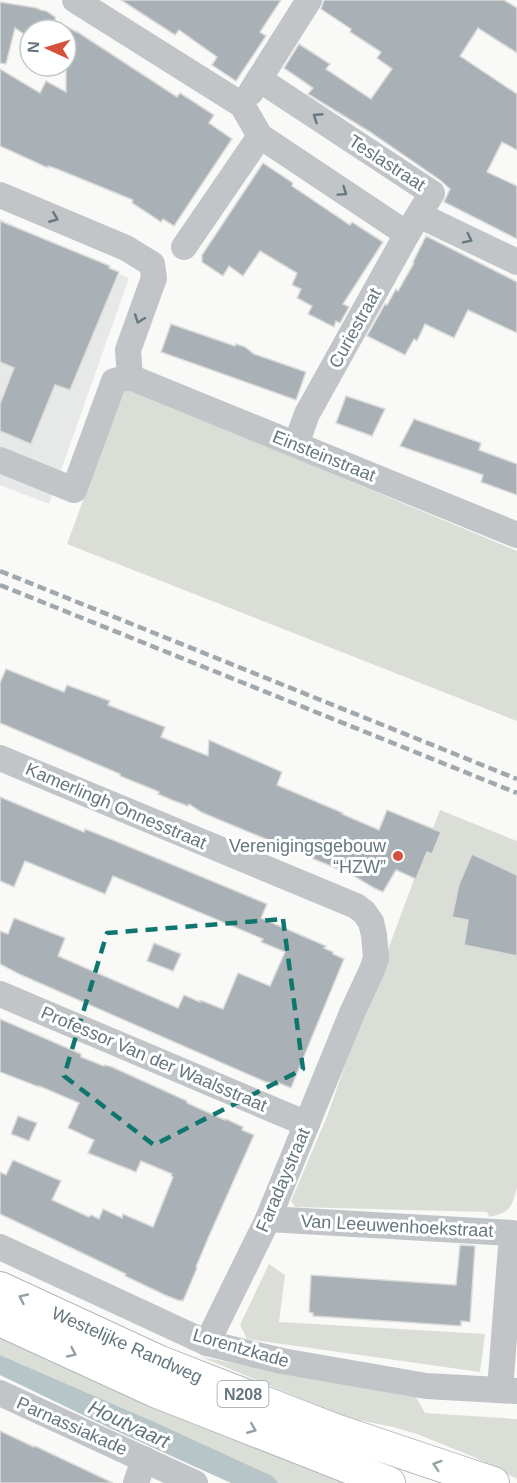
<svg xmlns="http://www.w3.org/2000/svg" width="517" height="1483" viewBox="0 0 517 1483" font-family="Arial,sans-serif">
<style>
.built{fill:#e7e9e8}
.green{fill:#daded7}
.water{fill:#b8c5c8}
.building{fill:#a9b1b6;stroke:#dbdbda;stroke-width:1.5}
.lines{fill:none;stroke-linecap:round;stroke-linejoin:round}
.major-casing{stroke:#b2b8bb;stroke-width:34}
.minor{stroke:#c1c5c8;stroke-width:26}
.major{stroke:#fff;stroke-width:32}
.rail{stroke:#a1a8ad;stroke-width:4.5;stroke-dasharray:9 4.5;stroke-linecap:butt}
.oneway{stroke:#667780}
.oneway2{stroke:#94a0a6}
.marked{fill:none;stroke:#0f766e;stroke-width:4.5;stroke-dasharray:12 8;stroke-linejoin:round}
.poi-dot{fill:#d6513b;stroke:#fff;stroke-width:2}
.labels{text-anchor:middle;stroke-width:6;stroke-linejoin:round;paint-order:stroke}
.shield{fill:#fff;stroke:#94a0a6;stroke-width:1.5}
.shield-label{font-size:16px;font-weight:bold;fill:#667780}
.street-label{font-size:18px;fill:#667780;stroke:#fff}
.poi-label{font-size:18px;fill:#667780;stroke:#fff;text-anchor:end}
.water-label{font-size:20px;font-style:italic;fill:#61767a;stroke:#fff}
</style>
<rect width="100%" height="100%" fill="#f9f9f8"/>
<!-- built -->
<path class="built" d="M 0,219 L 129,278 L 49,504 L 0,485 Z"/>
<!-- green -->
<g class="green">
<path d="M 125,387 L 517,551 L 517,721 L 67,544 Z"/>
<path d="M 440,810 L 517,841 L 517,1188 C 511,1208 511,1212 489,1217 L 487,1212 L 295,1207 L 291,1201 L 328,1114 L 346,1062 Z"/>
<path d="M 269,1264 L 285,1275 L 279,1322 L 485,1334 L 480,1372 L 247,1339 L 240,1325 Z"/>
<path d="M 0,1330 L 353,1483 L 279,1483 L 279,1482 L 150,1420 L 0,1355 Z"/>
<path d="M 201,1357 L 416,1397 L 425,1413 L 517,1419 L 517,1479 L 474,1457 L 417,1434 L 393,1427 L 348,1418 Z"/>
</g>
<!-- water -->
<path class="water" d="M 0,1355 L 150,1420 L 272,1476 L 279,1483 L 231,1483 L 114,1430 L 0,1375 Z"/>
<!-- building -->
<g class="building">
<path d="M 121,0 L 281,0 L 260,32 L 266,36 L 236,81 L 212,65 L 217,57 L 179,30 L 175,35 Z"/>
<path d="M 324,0 L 504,0 L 517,8 L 517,53 L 478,28 L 460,56 L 517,94 L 517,150 L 502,142 L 487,172 L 517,186 L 517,239 L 444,202 L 450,189 L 440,180 L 370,132 L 308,94 L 313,88 L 284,68 L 299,44 L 330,64 L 326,69 L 371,99 L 392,69 L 377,58 L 381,52 L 350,32 L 351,29 L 321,9 Z"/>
<path d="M 0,2 L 37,8 L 41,10 L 46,11 L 55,17 L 56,30 L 30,30 L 30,38 L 15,28 L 6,64 L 0,63 Z"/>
<path d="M 66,26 L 76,32 L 76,31 L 177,97 L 180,93 L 214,115 L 209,123 L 232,139 L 174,226 L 163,219 L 161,222 L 132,203 L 133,200 L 57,169 L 48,166 L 48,168 L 0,146 L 0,69 L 40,93 L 46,81 L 66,92 Z"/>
<path d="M 263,163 L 293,183 L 292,186 L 350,225 L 352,222 L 383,242 L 343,304 L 349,307 L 340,323 L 336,321 L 334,327 L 308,314 L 312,306 L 297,298 L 301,289 L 292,285 L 297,273 L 260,251 L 243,276 L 229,266 L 223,276 L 202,262 L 202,255 Z"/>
<path d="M 0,221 L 110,266 L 109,268 L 119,272 L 70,390 L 55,385 L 31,444 L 0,431 L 0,404 L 14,368 L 0,362 Z"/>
<path d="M 426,236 L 517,282 L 517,333 L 468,310 L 454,338 L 425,324 L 417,341 L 414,339 L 405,355 L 367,336 L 385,304 L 387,305 L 396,289 L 398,291 L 414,263 L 413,262 Z"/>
<path d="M 171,324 L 235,346 L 236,344 L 245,347 L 254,354 L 306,372 L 296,400 L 161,352 Z"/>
<path d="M 346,396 L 385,409 L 372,436 L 336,423 Z"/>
<path d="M 414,419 L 481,443 L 479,450 L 517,464 L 517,495 L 481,482 L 483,475 L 400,446 Z"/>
<path d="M 6,669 L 64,692 L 67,685 L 110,701 L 108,705 L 165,727 L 161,737 L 208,756 L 209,740 L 282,772 L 277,785 L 343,813 L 342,814 L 379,830 L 387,810 L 441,832 L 432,854 L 427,852 L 416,879 L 396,870 L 383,892 L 374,888 L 339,867 L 338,869 L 215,818 L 201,812 L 189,804 L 188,806 L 172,800 L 158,794 L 159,792 L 157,791 L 120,776 L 120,774 L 0,723 L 0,683 Z"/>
<path d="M 0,797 L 84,832 L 85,829 L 113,840 L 267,904 L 261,918 L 326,946 L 324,948 L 333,952 L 333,954 L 344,959 L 291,1088 L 279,1083 L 278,1086 L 268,1082 L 268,1083 L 19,974 L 0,964 L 0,931 L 8,934 L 14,918 L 65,938 L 58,956 L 178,1008 L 184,995 L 200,1002 L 200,1000 L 223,1009 L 238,973 L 270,986 L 285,952 L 261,942 L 263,939 L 113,876 L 105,894 L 25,861 L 14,887 L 0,881 Z"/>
<path d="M 472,854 L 517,875 L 517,956 L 464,945 L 468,920 L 452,917 L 459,884 Z"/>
<path d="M 154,943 L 181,954 L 173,971 L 147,961 Z"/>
<path d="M 0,1019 L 81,1054 L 81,1057 L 104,1066 L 105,1065 L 112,1067 L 187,1101 L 187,1103 L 225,1120 L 226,1119 L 243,1127 L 242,1130 L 254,1135 L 209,1236 L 196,1267 L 197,1268 L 183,1301 L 181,1300 L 180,1301 L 165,1295 L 125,1276 L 126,1274 L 78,1251 L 0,1214 L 0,1172 L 6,1175 L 13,1160 L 61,1181 L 52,1200 L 89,1217 L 91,1215 L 99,1219 L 103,1209 L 122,1218 L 123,1214 L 153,1227 L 173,1177 L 171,1176 L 172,1174 L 141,1161 L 136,1172 L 88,1153 L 94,1140 L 68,1128 L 79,1103 L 39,1086 L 39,1087 L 0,1072 Z"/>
<path d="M 18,1116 L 37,1123 L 29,1141 L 11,1134 Z"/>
<path d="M 460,1245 L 475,1246 L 470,1322 L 461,1321 L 461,1326 L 313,1316 L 313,1313 L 309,1312 L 311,1275 L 456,1285 Z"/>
<path d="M 0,1431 L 34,1447 L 35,1446 L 113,1483 L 0,1483 Z"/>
</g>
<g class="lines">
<!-- major casing -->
<g class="major-casing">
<g id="major">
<path d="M 0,1288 L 160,1362 L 335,1430 L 493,1483"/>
<path d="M 0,1320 L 155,1391 L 389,1483"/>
</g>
</g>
<!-- minor -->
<g class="minor">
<path d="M 75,0 L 242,105 L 260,136 L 407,234"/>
<path d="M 259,79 L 432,193 L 407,234 L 307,414 L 296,444"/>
<path d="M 251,92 L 309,0"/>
<path d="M 0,195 L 126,248 L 152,264 L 154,278 L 128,350 L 130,377"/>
<path d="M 419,215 L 517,262"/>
<path d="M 184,247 L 260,136"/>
<path d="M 130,377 L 517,535"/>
<path d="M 0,460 L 74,490 L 114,381 L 130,377"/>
<path d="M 0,758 L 356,906 L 364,912 L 371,922 L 374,935 L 376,958 L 372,970 L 352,1013 L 268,1219 L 207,1343"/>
<path d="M 0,994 L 307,1124"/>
<path d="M 268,1219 L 512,1233 L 500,1390"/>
<path d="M 0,1247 L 207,1343 L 282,1361 L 426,1386 L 517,1391"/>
<path d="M 0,1393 L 195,1483"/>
<path d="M 136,1483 L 144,1459"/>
</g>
<!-- major -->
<use href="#major" class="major"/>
<!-- rail -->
<g class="rail">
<path d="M 0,571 L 517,779"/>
<path d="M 0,585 L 517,793"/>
</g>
</g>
<!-- one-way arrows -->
<defs><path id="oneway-chevron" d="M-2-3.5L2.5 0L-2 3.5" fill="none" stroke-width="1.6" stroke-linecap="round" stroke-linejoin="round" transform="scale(1.5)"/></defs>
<g class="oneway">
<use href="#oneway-chevron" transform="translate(317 117) rotate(-147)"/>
<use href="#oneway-chevron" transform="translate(343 192) rotate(34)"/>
<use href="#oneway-chevron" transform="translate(54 218) rotate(22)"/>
<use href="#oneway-chevron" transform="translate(468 239) rotate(26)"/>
<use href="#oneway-chevron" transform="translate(139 319) rotate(110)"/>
</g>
<g class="oneway2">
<use href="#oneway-chevron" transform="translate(23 1298) rotate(-155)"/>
<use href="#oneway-chevron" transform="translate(72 1353) rotate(25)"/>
<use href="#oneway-chevron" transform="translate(252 1429) rotate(22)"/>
<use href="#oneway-chevron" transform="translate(437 1465) rotate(-162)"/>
</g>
<!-- marked area -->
<path class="marked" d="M 283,919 L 303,1069 L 154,1145 L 64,1076 L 107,933 Z"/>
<!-- markers -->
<circle class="poi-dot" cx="398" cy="856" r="6"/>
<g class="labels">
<!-- shield labels -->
<rect class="shield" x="217.5" y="1381" width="51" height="26" rx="4.5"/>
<g class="shield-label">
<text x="243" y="1400">N208</text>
</g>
<!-- street labels -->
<g class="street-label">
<text transform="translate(387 163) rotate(33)" y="6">Teslastraat</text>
<text transform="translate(355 328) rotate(-61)" y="6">Curiestraat</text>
<text transform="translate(324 456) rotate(22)" y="6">Einsteinstraat</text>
<text transform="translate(116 806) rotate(23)" y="6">Kamerlingh Onnesstraat</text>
<text transform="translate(154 1059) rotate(23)" y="6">Professor Van der Waalsstraat</text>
<text transform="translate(283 1180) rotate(-67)" y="6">Faradaystraat</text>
<text transform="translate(397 1226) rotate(3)" y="6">Van Leeuwenhoekstraat</text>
<text transform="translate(127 1345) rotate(24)" y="6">Westelijke Randweg</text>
<text transform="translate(241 1348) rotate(16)" y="6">Lorentzkade</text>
<text transform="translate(72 1426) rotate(24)" y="6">Parnassiakade</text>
</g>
<!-- poi labels -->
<g class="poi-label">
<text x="386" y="852">Verenigingsgebouw<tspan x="386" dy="21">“HZW”</tspan></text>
</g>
<!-- water labels -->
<g class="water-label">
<text transform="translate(129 1424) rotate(25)" y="7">Houtvaart</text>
</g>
</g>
<!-- north arrow -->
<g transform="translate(48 48) rotate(274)"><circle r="28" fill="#ffffff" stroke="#c2c9cc" stroke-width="1.5"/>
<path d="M0-4.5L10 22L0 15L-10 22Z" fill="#d6513b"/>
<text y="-9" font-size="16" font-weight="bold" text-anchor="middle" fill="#667780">N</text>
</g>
</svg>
